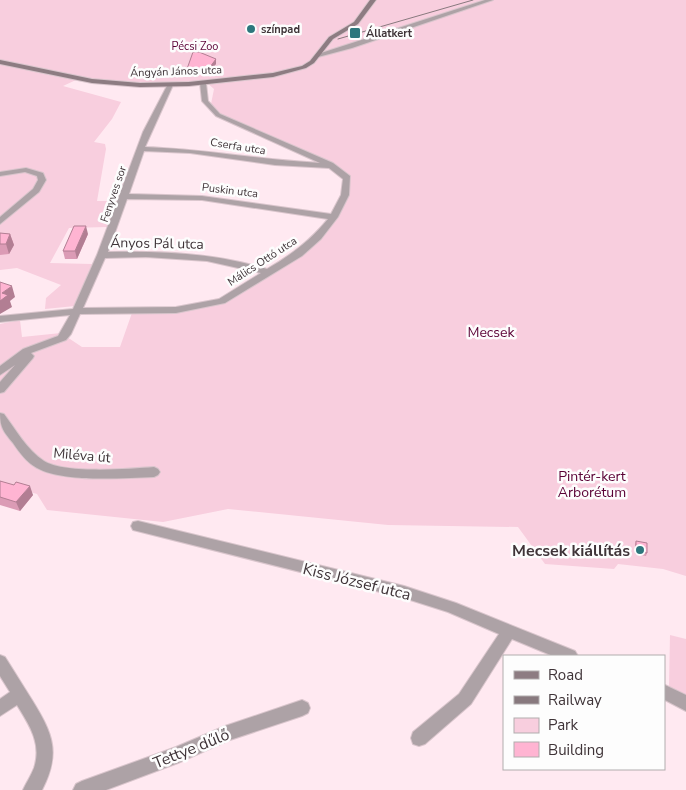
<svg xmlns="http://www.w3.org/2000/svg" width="686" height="790" viewBox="0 0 686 790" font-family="'Nunito Sans',sans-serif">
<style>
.green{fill:#f8cede}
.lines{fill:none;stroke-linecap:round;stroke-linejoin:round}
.street-casing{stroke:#d9c5cc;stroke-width:2}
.secondary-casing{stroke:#d9c5cc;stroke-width:2}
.street{fill:#ada2a6;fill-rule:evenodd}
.secondary{fill:#8d7c82;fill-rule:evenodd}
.rail{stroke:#88797e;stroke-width:1}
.wall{fill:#db9bb5}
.shaded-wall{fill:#b27e93}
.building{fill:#ffb4d2;stroke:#b27e93}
.poi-dot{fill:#2d777d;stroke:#fdfdfd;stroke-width:2}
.labels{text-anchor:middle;stroke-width:5;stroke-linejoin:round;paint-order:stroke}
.far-poi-label{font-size:11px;font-weight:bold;fill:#3f3438;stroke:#fdfdfd;text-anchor:start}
.far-park-label{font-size:11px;fill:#5a0135;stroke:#fdfdfd}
.far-street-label{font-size:11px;fill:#3f3438;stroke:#fdfdfd}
.street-label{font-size:14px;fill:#3f3438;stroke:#fdfdfd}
.park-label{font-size:14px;fill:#5a0135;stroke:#fdfdfd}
.near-poi-label{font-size:16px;font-weight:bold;fill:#3f3438;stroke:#fdfdfd;text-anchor:end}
.near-street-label{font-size:16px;fill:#3f3438;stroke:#fdfdfd}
</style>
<rect width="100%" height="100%" fill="#ffe9f1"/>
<!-- green -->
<g class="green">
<path d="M 0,0 L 686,0 L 686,576 L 663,569 L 618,564 L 614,569 L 545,564 L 518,527 L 388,525 L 228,509 L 163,522 L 47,510 L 37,494 L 0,483 L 0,324 L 20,320 L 22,337 L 61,333 L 82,347 L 120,347 L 133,310 L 176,310 L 222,301 L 269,273 L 326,229 L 347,183 L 330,165 L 230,121 L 210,109 L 214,89 L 206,82 L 170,84 L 78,79 L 63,86 L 121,102 L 112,119 L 94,142 L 105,144 L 106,149 L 97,201 L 117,201 L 107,227 L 69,228 L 50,263 L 92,264 L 75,306 L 45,309 L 46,298 L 61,285 L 17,268 L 0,270 Z"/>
<path d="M 670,635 L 686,639 L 686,697 L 669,687 Z"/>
</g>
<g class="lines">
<!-- street casing -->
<g class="street-casing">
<g id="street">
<path d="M 485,0 L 493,0 L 352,48 L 318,57 L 315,55 Z"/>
<path d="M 203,81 L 206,83 L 208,101 L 220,114 L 333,163 L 350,176 L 349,195 L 338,217 L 321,239 L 302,256 L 225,303 L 176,313 L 80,314 L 71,334 L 66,340 L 31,353 L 34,356 L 33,358 L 4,392 L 0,393 L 0,382 L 15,365 L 0,375 L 0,366 L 23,349 L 58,336 L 70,315 L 0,322 L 0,316 L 73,309 L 97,255 L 143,132 L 168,84 L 173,85 L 145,147 C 204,149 261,160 320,163 L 216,116 L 202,101 L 200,83 ZM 144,151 L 190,153 L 275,165 L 329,168 L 343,179 L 341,195 L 331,214 L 202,196 L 129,194 ZM 127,199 L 202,200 L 328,219 C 310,241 291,255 267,269 C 215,253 162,251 108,252 ZM 146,257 L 207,261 L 261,273 L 219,299 L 176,307 L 83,308 L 105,258 Z"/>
<path d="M 26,168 L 43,173 L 46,180 L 39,192 L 0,224 L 0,217 L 33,189 L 38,180 L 37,176 L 25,172 L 0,176 L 0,172 Z"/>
<path d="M 0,413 L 4,414 C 16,430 27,450 44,461 C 65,474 128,469 154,467 L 158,469 L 160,472 L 158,475 L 154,477 C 122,478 64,483 37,468 C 27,463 19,452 13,443 C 4,432 0,428 0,413 Z"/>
<path d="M 138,521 L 404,586 L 456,603 L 575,651 L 578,656 L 553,656 L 512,639 L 471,704 L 425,744 L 419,746 L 413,744 L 411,738 L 413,732 L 459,694 L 499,634 L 448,612 L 404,598 L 133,530 L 131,526 L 133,522 Z"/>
<path d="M 0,655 L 5,657 C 14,671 23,686 32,700 C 53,734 61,753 42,790 L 23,790 C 26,783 31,776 34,768 C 42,744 30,726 17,705 L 0,716 L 0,699 L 10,692 L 0,676 Z"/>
<path d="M 665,685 L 686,695 L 686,711 L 665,700 Z"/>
<path d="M 302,700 L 308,703 L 310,708 L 308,713 L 302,716 L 227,741 L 178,763 L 106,790 L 73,790 L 76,784 L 82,781 L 176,747 L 225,726 Z"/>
</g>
</g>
<!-- secondary casing -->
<g class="secondary-casing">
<path id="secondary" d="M 370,0 L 376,0 L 358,24 L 333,39 L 314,63 L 306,68 L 273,77 L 189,86 L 140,87 L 92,83 L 0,64 L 0,60 L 92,79 L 140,83 L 189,82 L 273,73 L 302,66 L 310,61 L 329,37 L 354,22 Z"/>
</g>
<!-- street -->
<use href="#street" class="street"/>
<!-- secondary -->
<use href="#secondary" class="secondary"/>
<!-- rail -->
<path class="rail" d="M 338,39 L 473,0"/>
</g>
<!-- wall -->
<g class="wall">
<path d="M 216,64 L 210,71 L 192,75 L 188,73 L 187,69 Z"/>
<path d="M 0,233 L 10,234 L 14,245 L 9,254 L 0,255 Z"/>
<path d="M 88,234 L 77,259 L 65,259 L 63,251 Z"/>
<path d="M 0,481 L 33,495 L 20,511 L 0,505 Z"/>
<path d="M 636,541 L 647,553 L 646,556 L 635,554 L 635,544 Z"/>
</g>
<!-- shaded-wall -->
<g class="shaded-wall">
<path d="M 216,59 L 216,64 L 210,71 L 192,75 L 192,71 Z"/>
<path d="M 86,226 L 88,234 L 77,259 L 75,251 Z"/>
<path d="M 10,234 L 14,245 L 9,254 L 6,244 Z"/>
<path d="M 12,286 L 15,297 L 10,301 L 12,307 L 0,314 L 0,301 L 2,293 Z"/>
<path d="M 30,486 L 33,495 L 20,511 L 16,502 Z"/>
</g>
<!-- building -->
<g class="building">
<path d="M 193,52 L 199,52 L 216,59 L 210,67 L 192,71 L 187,69 Z"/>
<path d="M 74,226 L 86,226 L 75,251 L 63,251 Z"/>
<path d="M 0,233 L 10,234 L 6,244 L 0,244 Z"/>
<path d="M 0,282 L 12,286 L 2,293 L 8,295 L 0,301 Z"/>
<path d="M 0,481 L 14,485 L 16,482 L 30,486 L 16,502 L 0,497 Z"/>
<path d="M 636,541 L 647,543 L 647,553 L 636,551 Z"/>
</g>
<!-- markers -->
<g class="poi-dot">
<circle cx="251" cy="29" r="5"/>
<rect x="349" y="27" width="12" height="12" rx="2.5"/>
<circle cx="640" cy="550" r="5"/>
</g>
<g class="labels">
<!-- far-poi labels -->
<g class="far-poi-label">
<text x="261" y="33">színpad</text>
<text x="366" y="37">Állatkert</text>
</g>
<!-- far-park labels -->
<g class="far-park-label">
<text x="195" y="50">Pécsi Zoo</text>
</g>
<!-- far-street labels -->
<g class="far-street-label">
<text transform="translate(176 71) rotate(-2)" y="4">Ángyán János utca</text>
<text transform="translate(238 146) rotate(9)" y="4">Cserfa utca</text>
<text transform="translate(230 190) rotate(7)" y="4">Puskin utca</text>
<text transform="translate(113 194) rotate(-71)" y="4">Fenyves sor</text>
<text transform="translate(262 261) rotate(-33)" y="4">Málics Ottó utca</text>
</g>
<!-- street labels -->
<g class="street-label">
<text transform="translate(157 243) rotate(1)" y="5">Ányos Pál utca</text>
<text transform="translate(82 455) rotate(5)" y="5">Miléva út</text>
</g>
<!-- park labels -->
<g class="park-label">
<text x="491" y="337">Mecsek</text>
<text x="592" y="481">Pintér-kert<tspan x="592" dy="16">Arborétum</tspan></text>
</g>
<!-- near-poi labels -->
<g class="near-poi-label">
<text x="630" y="556">Mecsek kiállítás</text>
</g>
<!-- near-street labels -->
<g class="near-street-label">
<text transform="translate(357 581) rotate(14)" y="6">Kiss József utca</text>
<text transform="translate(191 748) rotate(-22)" y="6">Tettye dűlő</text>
</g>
</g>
<!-- legend -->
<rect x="503" y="655" width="162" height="115" fill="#fdfdfd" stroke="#b1adae"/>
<rect x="514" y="671" width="25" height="8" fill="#8d7c82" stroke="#b1adae"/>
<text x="548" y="680" font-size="15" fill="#3f3438">Road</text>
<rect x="514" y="696" width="25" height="8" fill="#88797e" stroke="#b1adae"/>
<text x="548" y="705" font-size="15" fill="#3f3438">Railway</text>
<rect x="514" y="718" width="25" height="15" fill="#f8cede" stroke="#b1adae"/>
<text x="548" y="730" font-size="15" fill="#3f3438">Park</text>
<rect x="514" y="742" width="25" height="15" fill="#ffb4d2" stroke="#b1adae"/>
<text x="548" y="755" font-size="15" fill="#3f3438">Building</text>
</svg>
